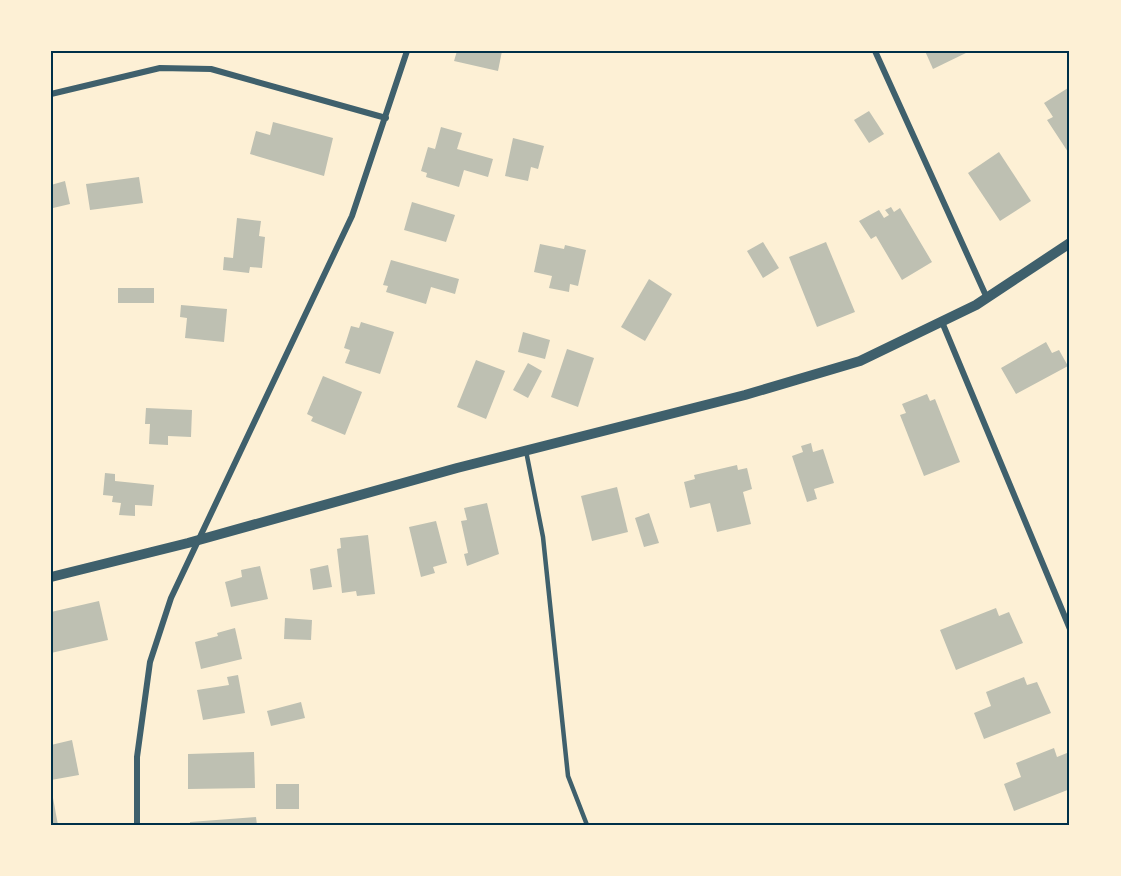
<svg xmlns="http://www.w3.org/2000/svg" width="1121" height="876" viewBox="0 0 1121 876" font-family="Montserrat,sans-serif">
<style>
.building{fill:#bec0b2}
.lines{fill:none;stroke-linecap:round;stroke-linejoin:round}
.service{stroke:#3f606c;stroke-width:4.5}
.minor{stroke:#3f606c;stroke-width:6}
.tertiary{stroke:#3f606c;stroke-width:10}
.neatline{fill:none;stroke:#003049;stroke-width:2}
</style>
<rect width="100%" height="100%" fill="#fdf0d5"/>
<!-- building -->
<g class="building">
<path d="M 457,51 L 502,51 L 498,71 L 454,61 Z"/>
<path d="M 925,51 L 970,51 L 933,69 Z"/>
<path d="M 1068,88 L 1070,91 L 1070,155 L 1047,120 L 1053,117 L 1044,103 Z"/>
<path d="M 869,111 L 884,134 L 869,143 L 854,120 Z"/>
<path d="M 273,122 L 333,138 L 324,176 L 250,154 L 256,131 L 270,135 Z"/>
<path d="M 441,127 L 462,133 L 457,149 L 493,159 L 488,177 L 464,170 L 459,187 L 426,177 L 427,173 L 421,171 L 428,147 L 435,149 Z"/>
<path d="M 513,138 L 544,146 L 538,169 L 531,167 L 528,181 L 505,176 Z"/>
<path d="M 999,152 L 1031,201 L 1000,221 L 968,173 Z"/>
<path d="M 139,177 L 143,203 L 90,210 L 86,184 Z"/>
<path d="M 65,181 L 70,204 L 53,208 L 51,185 Z"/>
<path d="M 412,202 L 455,215 L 446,242 L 404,230 Z"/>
<path d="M 891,207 L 894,212 L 900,208 L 932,262 L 902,280 L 876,236 L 871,239 L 859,221 L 879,210 L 884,218 L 889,215 L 885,210 Z"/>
<path d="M 237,218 L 261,221 L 259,236 L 265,237 L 262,268 L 250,267 L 249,273 L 223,270 L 224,257 L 233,258 Z"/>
<path d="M 763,242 L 779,268 L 763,278 L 747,251 Z"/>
<path d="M 826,242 L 855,312 L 817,327 L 789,257 Z"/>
<path d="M 540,244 L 564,249 L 565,245 L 586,250 L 578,286 L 570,284 L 569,292 L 549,288 L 552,276 L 534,272 Z"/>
<path d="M 391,260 L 459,279 L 455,294 L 431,287 L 426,304 L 386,292 L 388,286 L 383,285 Z"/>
<path d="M 649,279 L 672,294 L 645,341 L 621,327 Z"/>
<rect x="118" y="288" width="36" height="15"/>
<path d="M 181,305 L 227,309 L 224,342 L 185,338 L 187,318 L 180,317 Z"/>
<path d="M 361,322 L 394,332 L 380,374 L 345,363 L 350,350 L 344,348 L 351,326 L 359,328 Z"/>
<path d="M 523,332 L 550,340 L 545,359 L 518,352 Z"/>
<path d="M 1046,342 L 1052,353 L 1059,350 L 1068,366 L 1016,394 L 1001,368 Z"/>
<path d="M 567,349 L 594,358 L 578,407 L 551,397 Z"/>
<path d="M 476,360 L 505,371 L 486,419 L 457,407 Z"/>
<path d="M 528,363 L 542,371 L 528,398 L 513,390 Z"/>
<path d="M 323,376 L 362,392 L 345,435 L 311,421 L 313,417 L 307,414 Z"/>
<path d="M 927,394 L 930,401 L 935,399 L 960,462 L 924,476 L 900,415 L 906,413 L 902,404 Z"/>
<path d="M 146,408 L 192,410 L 191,437 L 168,436 L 168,445 L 149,444 L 150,424 L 145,424 Z"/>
<path d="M 811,443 L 813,452 L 823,449 L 834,483 L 814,489 L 817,499 L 807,502 L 792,456 L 803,452 L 801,446 Z"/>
<path d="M 737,465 L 738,470 L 747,468 L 752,489 L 743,492 L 751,524 L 717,532 L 710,503 L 690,508 L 684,482 L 695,479 L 694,475 Z"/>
<path d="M 105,473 L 115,474 L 115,481 L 154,485 L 152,506 L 135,505 L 135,516 L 119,515 L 121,503 L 112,502 L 113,496 L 103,495 Z"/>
<path d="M 617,487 L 628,532 L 592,541 L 581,496 Z"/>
<path d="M 487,503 L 499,554 L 467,566 L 464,554 L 468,553 L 461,521 L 467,520 L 464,508 Z"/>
<path d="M 649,513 L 659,543 L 644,547 L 635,518 Z"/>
<path d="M 436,521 L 447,563 L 433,567 L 435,573 L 421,577 L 409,527 Z"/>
<path d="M 368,535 L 375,594 L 357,596 L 356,591 L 342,593 L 337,549 L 341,548 L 340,538 Z"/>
<path d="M 328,565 L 332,587 L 313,590 L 310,569 Z"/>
<path d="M 260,566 L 268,599 L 231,607 L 225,582 L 242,577 L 241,570 Z"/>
<path d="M 99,601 L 108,640 L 51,653 L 51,612 Z"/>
<path d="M 996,608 L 999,616 L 1009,612 L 1023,643 L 956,670 L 940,630 Z"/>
<path d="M 285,618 L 312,620 L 311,640 L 284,639 Z"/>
<path d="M 235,628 L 242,659 L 201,669 L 195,642 L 218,636 L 217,633 Z"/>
<path d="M 238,675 L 245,713 L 203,720 L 197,690 L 229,685 L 227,677 Z"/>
<path d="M 1024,677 L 1027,685 L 1037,682 L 1051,713 L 984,739 L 974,713 L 991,706 L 986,692 Z"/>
<path d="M 301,702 L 305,718 L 271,726 L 267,711 Z"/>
<path d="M 72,740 L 79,775 L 51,780 L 51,745 Z"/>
<path d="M 1054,748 L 1057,757 L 1067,753 L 1070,761 L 1070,789 L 1014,811 L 1004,784 L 1021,777 L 1016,763 Z"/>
<path d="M 254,752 L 255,788 L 188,789 L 188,754 Z"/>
<rect x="276" y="784" width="23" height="25"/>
<path d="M 51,798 L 53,798 L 58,825 L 51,825 Z"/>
<path d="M 256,817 L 257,825 L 190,825 L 190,822 Z"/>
</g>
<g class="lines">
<!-- service -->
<path class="service" d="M 526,451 L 543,537 L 568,776 L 587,825"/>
<!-- minor -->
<g class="minor">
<path d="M 875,51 L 987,298"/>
<path d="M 51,94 L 160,68 L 211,69 L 386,118"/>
<path d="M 942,322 L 1070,629"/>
<path d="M 137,825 L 137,757 L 150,662 L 171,598 L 352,216 L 407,51"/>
</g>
<!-- tertiary -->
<path class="tertiary" d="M 51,577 L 188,543 L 457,468 L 745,395 L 860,361 L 976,305 L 1070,243"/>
</g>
<!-- border -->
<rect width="1121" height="876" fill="none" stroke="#fdf0d5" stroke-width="105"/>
<rect x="52" y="52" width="1016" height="772" class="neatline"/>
</svg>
